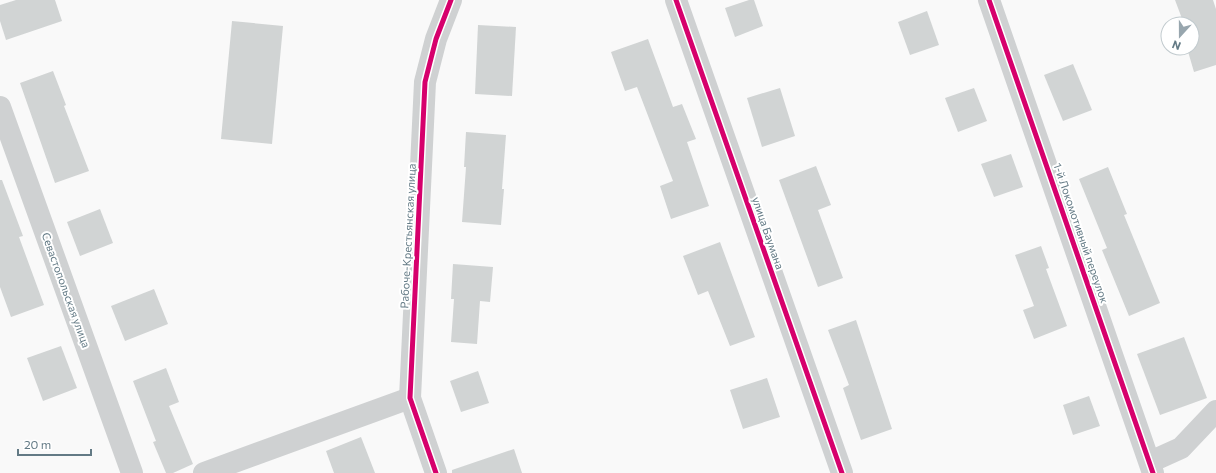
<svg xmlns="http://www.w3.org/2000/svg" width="1216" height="473" viewBox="0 0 1216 473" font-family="Commissioner,sans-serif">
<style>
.building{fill:#d1d4d4}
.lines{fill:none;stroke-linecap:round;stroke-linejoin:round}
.street{stroke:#cfd1d2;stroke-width:22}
.cycleway-casing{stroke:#fff;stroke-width:8}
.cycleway{stroke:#d6006c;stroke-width:5}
.labels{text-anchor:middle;stroke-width:4;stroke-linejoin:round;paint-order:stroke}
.street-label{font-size:11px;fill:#637a85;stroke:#fff}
</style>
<rect width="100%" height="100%" fill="#f9f9f9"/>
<!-- building -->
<g class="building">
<path d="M 16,0 L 55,0 L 62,21 L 6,40 L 0,21 L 0,5 Z"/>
<path d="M 749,0 L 754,0 L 763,26 L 735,37 L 725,8 Z"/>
<path d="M 1175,0 L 1213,0 L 1216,9 L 1216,65 L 1194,72 L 1187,48 L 1193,48 L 1192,24 L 1184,24 Z"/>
<path d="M 927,11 L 939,45 L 910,55 L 898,22 Z"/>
<path d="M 232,21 L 283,26 L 272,144 L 221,139 Z"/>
<path d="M 478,25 L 516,27 L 512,96 L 475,94 Z"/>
<path d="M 648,39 L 673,107 L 682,104 L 696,139 L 687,142 L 709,206 L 671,219 L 660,186 L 673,181 L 637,87 L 625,91 L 611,52 Z"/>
<path d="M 1073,64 L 1092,110 L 1063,121 L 1044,75 Z"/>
<path d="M 53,71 L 66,105 L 64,106 L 89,171 L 55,183 L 20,83 Z"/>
<path d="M 780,88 L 795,136 L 762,147 L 747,98 Z"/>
<path d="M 974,88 L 987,121 L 958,132 L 945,98 Z"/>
<path d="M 466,132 L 506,135 L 502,189 L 504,189 L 501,225 L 462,222 L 466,167 L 464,167 Z"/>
<path d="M 1011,154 L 1023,187 L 994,197 L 981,164 Z"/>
<path d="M 816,166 L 831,205 L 818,210 L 843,278 L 818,287 L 779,180 Z"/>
<path d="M 1108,167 L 1127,214 L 1124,215 L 1160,303 L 1129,316 L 1102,250 L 1107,248 L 1079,179 Z"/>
<path d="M 0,180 L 2,180 L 23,236 L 19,237 L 44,305 L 11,317 L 0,287 Z"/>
<path d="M 100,209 L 113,243 L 80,256 L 67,222 Z"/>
<path d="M 720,242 L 755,337 L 730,346 L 708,291 L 698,295 L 683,256 Z"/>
<path d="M 1041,246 L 1049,268 L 1046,269 L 1067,326 L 1034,339 L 1023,310 L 1034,306 L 1015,255 Z"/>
<path d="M 453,264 L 493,267 L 490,302 L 480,301 L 477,344 L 451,342 L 454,299 L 451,299 Z"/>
<path d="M 154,289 L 168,324 L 125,341 L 111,306 Z"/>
<path d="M 856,320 L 892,429 L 861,440 L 843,388 L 849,385 L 828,330 Z"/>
<path d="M 1184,337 L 1207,398 L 1160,415 L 1137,354 Z"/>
<path d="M 61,346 L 77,388 L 43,401 L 27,358 Z"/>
<path d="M 166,368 L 179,402 L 169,406 L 193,464 L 173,473 L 166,473 L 153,442 L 156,441 L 133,381 Z"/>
<path d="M 478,371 L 489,403 L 461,412 L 450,381 Z"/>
<path d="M 767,378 L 780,417 L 743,429 L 730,390 Z"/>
<path d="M 1089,396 L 1100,426 L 1073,435 L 1063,405 Z"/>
<path d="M 361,437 L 375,473 L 334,473 L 326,451 Z"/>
<path d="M 514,449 L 522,473 L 452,473 L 452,470 Z"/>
</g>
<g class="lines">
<!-- street -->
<g class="street">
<path d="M 676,0 L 842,473"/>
<path d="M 989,0 L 1153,473"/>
<path d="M 0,107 L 132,473"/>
<path d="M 1150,462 L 1181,448 L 1216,411"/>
<path d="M 204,473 L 410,398"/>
<path d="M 436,473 L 410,398 L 425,82 L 436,39 L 451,0"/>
</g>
<!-- cycleway casing -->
<g class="cycleway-casing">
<g id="cycleway">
<path d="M 676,0 L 842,473"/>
<path d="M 989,0 L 1153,473"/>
<path d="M 436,473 L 410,398 L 425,82 L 436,39 L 451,0"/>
</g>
</g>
<!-- cycleway -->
<use href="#cycleway" class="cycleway"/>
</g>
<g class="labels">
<!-- street labels -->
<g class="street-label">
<text transform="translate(768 233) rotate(71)" y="4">улица Баумана</text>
<text transform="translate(1081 233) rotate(71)" y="4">1-й Локомотивный переулок</text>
<text transform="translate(408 236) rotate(-87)" y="4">Рабоче-Крестьянская улица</text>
<text transform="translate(66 290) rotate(70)" y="4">Севастопольская улица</text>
</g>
</g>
<!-- north arrow -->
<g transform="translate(1180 36) rotate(201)"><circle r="19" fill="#ffffff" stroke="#c1cace"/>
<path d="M0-3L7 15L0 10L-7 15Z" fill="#98a6ae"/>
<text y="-6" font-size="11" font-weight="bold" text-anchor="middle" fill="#637a85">N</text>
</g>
<!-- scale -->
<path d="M18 449v6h73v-6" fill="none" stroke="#637a85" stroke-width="2"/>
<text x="24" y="449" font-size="12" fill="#637a85" stroke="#ffffff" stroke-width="3" paint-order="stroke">20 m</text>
</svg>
